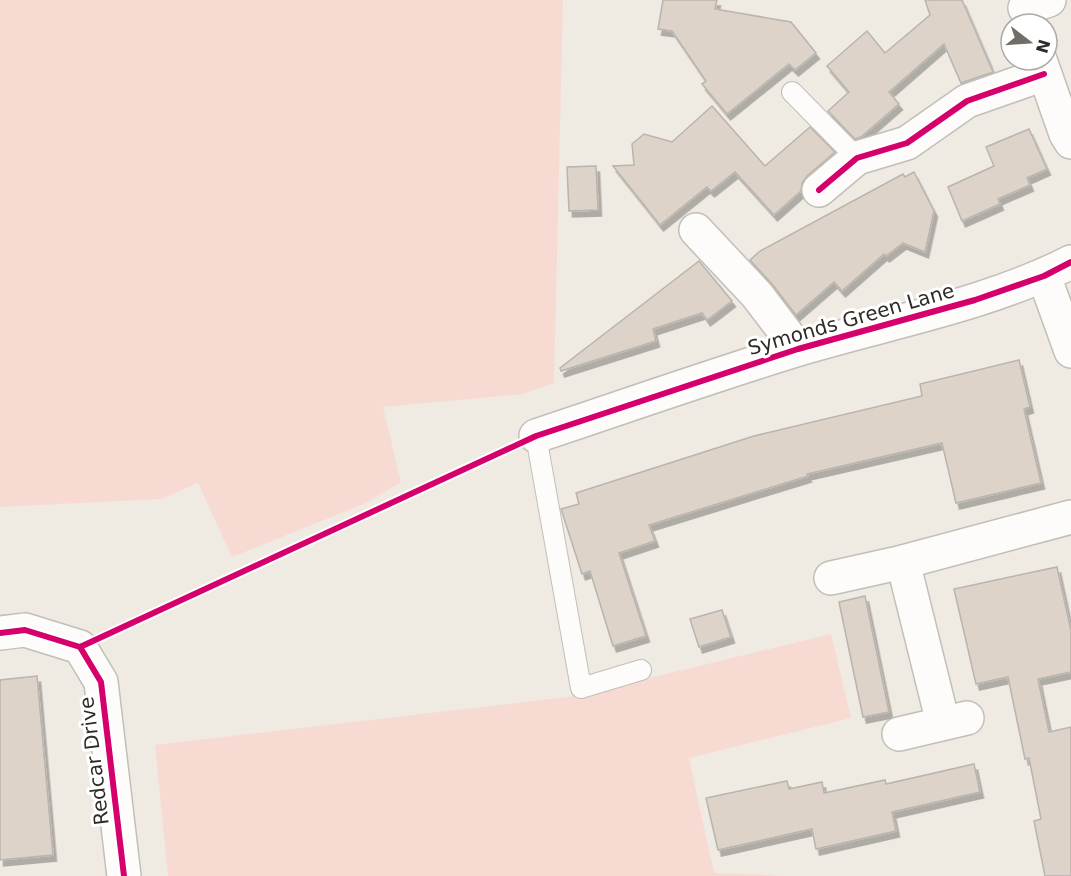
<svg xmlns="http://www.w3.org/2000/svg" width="1071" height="876" viewBox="0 0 1071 876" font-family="'DejaVu Sans',sans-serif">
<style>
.green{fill:#f7dbd2}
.building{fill:#ddd3c9;stroke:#b9b4ae;stroke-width:1.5;filter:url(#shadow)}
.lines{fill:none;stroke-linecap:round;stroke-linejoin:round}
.service-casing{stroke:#c2bfb8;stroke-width:22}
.minor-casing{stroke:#c2bfb8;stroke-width:36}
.service{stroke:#fdfcfb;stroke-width:20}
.minor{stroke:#fdfcfb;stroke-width:33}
.cycleway-casing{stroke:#fff;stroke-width:10}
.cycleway{stroke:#d6006c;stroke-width:6}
.labels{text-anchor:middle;stroke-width:6;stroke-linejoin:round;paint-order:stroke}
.street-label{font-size:20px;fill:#2e2a25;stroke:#fff}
</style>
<defs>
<filter id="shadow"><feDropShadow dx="3.5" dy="6" stdDeviation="0" flood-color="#0004"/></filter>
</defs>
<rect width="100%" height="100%" fill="#efeae2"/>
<!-- green -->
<g class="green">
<path d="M 0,0 L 563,0 L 554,383 L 523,394 L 383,407 L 401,482 L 366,503 L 232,557 L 198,483 L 161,499 L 0,507 Z"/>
<path d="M 831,634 L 851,718 L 689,758 L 714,873 L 785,876 L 168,876 L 155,745 L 576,696 Z"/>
</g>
<!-- building -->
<g class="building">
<path d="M 663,0 L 717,0 L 715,9 L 791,22 L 816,53 L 795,70 L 789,64 L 727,114 L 702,84 L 706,81 L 672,31 L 658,29 Z"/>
<path d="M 925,0 L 962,0 L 993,72 L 961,83 L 944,44 L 889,92 L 899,104 L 861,137 L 855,139 L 828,111 L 849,92 L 827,66 L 867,31 L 885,53 L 930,15 Z"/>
<path d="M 712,106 L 765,166 L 810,127 L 835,152 L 807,176 L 802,183 L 801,191 L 774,215 L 735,172 L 711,191 L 707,187 L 660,225 L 613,166 L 634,165 L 632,144 L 644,134 L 672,142 Z"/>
<path d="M 1029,129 L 1047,169 L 1027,178 L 1030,185 L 998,199 L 1000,204 L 962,221 L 948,187 L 994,166 L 986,147 Z"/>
<path d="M 596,166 L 598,210 L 569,211 L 567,167 Z"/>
<path d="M 914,172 L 934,211 L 925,252 L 903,243 L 886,256 L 884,254 L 842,291 L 834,282 L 796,315 L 772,284 L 750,260 L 760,251 L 903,174 L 905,177 Z"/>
<path d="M 699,261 L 732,301 L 707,320 L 702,313 L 653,329 L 656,341 L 561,371 L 560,368 Z"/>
<path d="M 1019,360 L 1030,407 L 1024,409 L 1041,483 L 956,503 L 942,443 L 807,474 L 808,476 L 649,525 L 655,541 L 619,553 L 646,636 L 613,646 L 590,571 L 582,574 L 561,509 L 579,504 L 576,493 L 754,436 L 922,396 L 920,384 Z"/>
<path d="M 1057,567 L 1071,631 L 1071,672 L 1038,679 L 1049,732 L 1071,727 L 1071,876 L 1045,876 L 1034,821 L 1041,819 L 1029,758 L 1025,759 L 1008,677 L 976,684 L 954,589 Z"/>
<path d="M 865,596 L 889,712 L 863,717 L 839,602 Z"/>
<path d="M 722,610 L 731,637 L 699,647 L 690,619 Z"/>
<path d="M 37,676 L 53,855 L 0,860 L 0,680 Z"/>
<path d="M 974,764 L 980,792 L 892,812 L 896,831 L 816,849 L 812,829 L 718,850 L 706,798 L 787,781 L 789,789 L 822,782 L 824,793 L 885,780 L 886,784 Z"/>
</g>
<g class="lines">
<!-- service casing -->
<g class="service-casing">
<g id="service">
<path d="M 792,92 L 857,158"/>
<path d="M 536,436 L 581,688 L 641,670"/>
</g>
</g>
<!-- minor casing -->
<g class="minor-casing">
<g id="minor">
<path d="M 1025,8 L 1049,0"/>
<path d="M 1040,60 L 1066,134 L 1071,142"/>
<path d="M 819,190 L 857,158 L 907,143 L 967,101 L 1044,74"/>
<path d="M 696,230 L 757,295 L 798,349"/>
<path d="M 1044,276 L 1071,351"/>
<path d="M 536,436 C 623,407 711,376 799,349 C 889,322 986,305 1071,262"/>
<path d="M 903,562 L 943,723"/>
<path d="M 831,578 L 903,562 L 1071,517"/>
<path d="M 0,633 L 25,630 L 80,647 L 101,682 L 124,876"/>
<path d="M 899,734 L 967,718"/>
</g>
</g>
<!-- service -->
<use href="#service" class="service"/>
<!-- minor -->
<use href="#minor" class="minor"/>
<!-- cycleway casing -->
<g class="cycleway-casing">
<g id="cycleway">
<path d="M 819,190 L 857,158 L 907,143 L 967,101 L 1044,74"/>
<path d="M 0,633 L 25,630 L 80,647"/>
<path d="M 80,647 L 536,436 L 798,349 L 975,300 L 1044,276 L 1071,262"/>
<path d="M 80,647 L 101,682 L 124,876"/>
</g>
</g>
<!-- cycleway -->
<use href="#cycleway" class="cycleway"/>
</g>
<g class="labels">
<!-- street labels -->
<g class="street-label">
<text transform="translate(851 319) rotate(-16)" y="7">Symonds Green Lane</text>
<text transform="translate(94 761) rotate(-97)" y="7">Redcar Drive</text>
</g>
</g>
<!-- north arrow -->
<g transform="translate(1029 42) rotate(107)"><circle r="28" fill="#ffffff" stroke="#abaaa8" stroke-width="1.5"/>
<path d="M0-4.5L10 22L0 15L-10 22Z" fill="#726d67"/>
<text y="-9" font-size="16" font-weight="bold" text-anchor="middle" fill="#2e2a25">N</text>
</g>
</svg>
